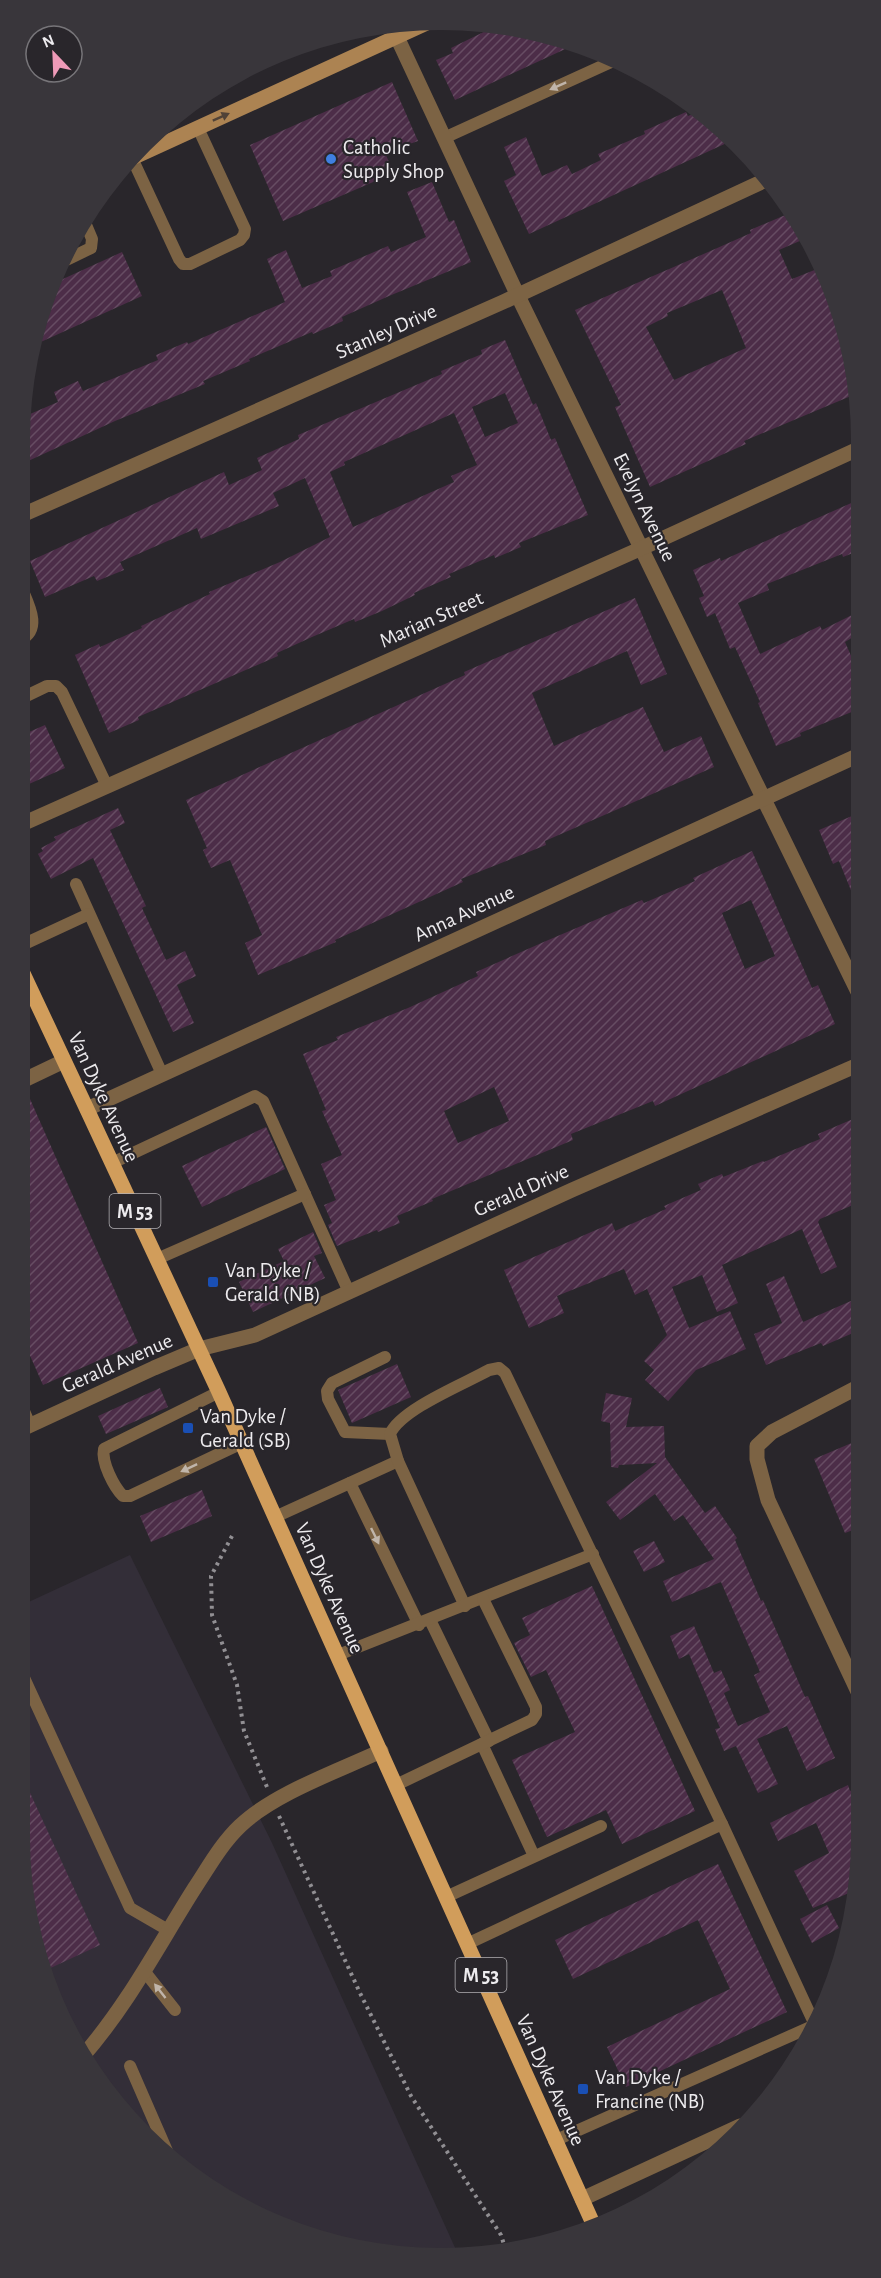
<svg xmlns="http://www.w3.org/2000/svg" width="881" height="2278" viewBox="0 0 881 2278" font-family="'Alegreya Sans',sans-serif">
<style>
.built{fill:#332e38}
.building{fill:url(#building-hatch);fill-rule:evenodd}
.lines{fill:none;stroke-linecap:round;stroke-linejoin:round}
.path{stroke:#918f93;stroke-width:4;stroke-dasharray:3 4.5;stroke-linecap:butt}
.service{stroke:#7c6344;stroke-width:12}
.minor{stroke:#7c6344;stroke-width:15}
.secondary{stroke:#ac8352;stroke-width:15}
.primary{stroke:#d19d5b;stroke-width:15}
.oneway{fill:#c0b5aa}
.oneway2{fill:#504237}
.shop-dot{fill:#3f7fe0;stroke:#29262b;stroke-width:2}
.transit-dot{fill:#1a4fb4;stroke:#29262b;stroke-width:2}
.labels{text-anchor:middle;stroke-width:4.5;stroke-linejoin:round;paint-order:stroke}
.shield{fill:#29262b;stroke:#b2b0b4;stroke-width:1.5}
.shield-label{font-size:20px;font-weight:bold;fill:#edebee}
.poi-label{font-size:21px;fill:#edebee;stroke:#29262b;text-anchor:start}
.street-label{font-size:21px;fill:#edebee;stroke:#29262b}
</style>
<defs>
<pattern id="building-hatch" width="6" height="6" patternUnits="userSpaceOnUse" patternTransform="scale(1.5)"><rect width="6" height="6" fill="#4c2d48"/><path d="M-1 1l2-2M0 6l6-6M5 7l2-2" fill="none" stroke="#664c63"/></pattern>
</defs>
<rect width="100%" height="100%" fill="#29262b"/>
<!-- built -->
<path class="built" d="M 130,1555 L 272,1843 L 457,2252 L 385,2255 L 306,2236 L 230,2202 L 124,2115 L 76,2048 L 42,1973 L 20,1838 L 20,1606 Z"/>
<!-- building -->
<g class="building">
<path d="M 498,25 L 550,34 L 574,45 L 455,100 L 436,60 L 453,53 L 451,48 Z"/>
<path d="M 392,82 L 418,141 L 385,153 L 394,173 L 283,221 L 250,145 Z"/>
<path d="M 686,112 L 688,116 L 698,112 L 731,141 L 529,234 L 504,181 L 516,175 L 504,147 L 526,137 L 542,176 L 567,165 L 572,174 L 601,160 L 598,154 L 645,134 L 644,131 Z"/>
<path d="M 432,182 L 449,222 L 454,220 L 471,262 L 389,296 L 342,317 L 343,321 L 313,334 L 312,332 L 249,359 L 250,361 L 203,381 L 205,384 L 115,421 L 26,462 L 20,446 L 23,417 L 58,402 L 54,392 L 78,381 L 83,391 L 158,360 L 156,355 L 187,342 L 188,344 L 285,302 L 267,259 L 286,250 L 302,288 L 332,276 L 330,271 L 388,246 L 391,252 L 426,237 L 407,192 Z"/>
<path d="M 790,213 L 802,240 L 779,250 L 792,279 L 822,267 L 858,385 L 858,393 L 744,441 L 746,444 L 650,487 L 615,407 L 621,405 L 575,310 L 715,249 L 751,233 L 750,230 ZM 722,290 L 746,348 L 674,380 L 646,327 L 668,316 L 667,313 Z"/>
<path d="M 122,252 L 142,296 L 32,346 L 34,331 L 52,284 Z"/>
<path d="M 505,340 L 533,405 L 536,403 L 551,440 L 555,438 L 588,515 L 519,543 L 521,547 L 495,558 L 494,555 L 449,574 L 451,577 L 414,593 L 415,595 L 382,611 L 355,622 L 354,619 L 312,637 L 277,653 L 278,656 L 138,717 L 139,720 L 109,733 L 75,655 L 99,644 L 100,647 L 142,628 L 141,626 L 210,594 L 209,592 L 280,562 L 330,537 L 305,478 L 273,493 L 279,506 L 201,539 L 197,528 L 120,562 L 124,570 L 97,581 L 94,576 L 45,597 L 30,561 L 224,472 L 229,485 L 262,470 L 257,458 L 299,439 L 298,435 L 442,374 L 441,371 L 482,354 L 481,350 ZM 505,393 L 518,423 L 485,437 L 472,407 ZM 454,413 L 477,465 L 451,476 L 454,482 L 353,527 L 330,472 L 345,465 L 344,462 Z"/>
<path d="M 858,500 L 858,551 L 843,557 L 842,554 L 767,584 L 769,590 L 738,603 L 760,654 L 820,626 L 822,630 L 858,612 L 858,634 L 845,642 L 859,674 L 859,709 L 800,733 L 801,736 L 776,746 L 758,703 L 760,702 L 735,647 L 730,649 L 715,613 L 707,617 L 699,598 L 704,596 L 693,570 L 720,558 L 721,561 Z"/>
<path d="M 635,598 L 667,674 L 641,685 L 627,651 L 532,693 L 554,746 L 643,707 L 664,752 L 701,736 L 714,767 L 545,841 L 546,845 L 461,879 L 463,882 L 335,940 L 336,942 L 258,975 L 245,943 L 262,935 L 230,860 L 211,868 L 203,850 L 207,848 L 186,800 L 465,675 L 464,672 Z"/>
<path d="M 45,725 L 65,768 L 20,788 L 20,736 Z"/>
<path d="M 118,808 L 125,823 L 110,830 L 146,906 L 142,908 L 166,960 L 185,951 L 196,976 L 177,985 L 194,1023 L 173,1032 L 93,858 L 51,879 L 38,854 L 43,851 L 41,848 L 56,840 L 54,837 Z"/>
<path d="M 859,813 L 859,910 L 839,861 L 833,864 L 819,830 Z"/>
<path d="M 752,851 L 812,988 L 818,985 L 835,1024 L 655,1106 L 653,1101 L 571,1134 L 573,1140 L 432,1199 L 433,1201 L 397,1216 L 400,1223 L 378,1232 L 377,1230 L 337,1246 L 328,1225 L 332,1223 L 324,1205 L 336,1200 L 321,1164 L 342,1155 L 322,1111 L 326,1110 L 303,1054 L 338,1040 L 336,1037 L 408,1008 L 478,976 L 476,972 L 546,941 L 642,900 L 644,903 L 695,881 L 693,878 ZM 751,900 L 775,956 L 745,969 L 722,913 ZM 494,1087 L 509,1121 L 458,1143 L 444,1111 Z"/>
<path d="M 26,1090 L 138,1343 L 43,1385 L 20,1333 L 20,1092 Z"/>
<path d="M 860,1116 L 860,1202 L 820,1219 L 818,1222 L 837,1267 L 821,1274 L 802,1229 L 722,1265 L 738,1303 L 717,1312 L 702,1275 L 672,1287 L 689,1328 L 730,1311 L 746,1349 L 696,1370 L 668,1401 L 645,1380 L 654,1370 L 644,1361 L 667,1335 L 647,1289 L 635,1295 L 624,1269 L 557,1296 L 564,1313 L 529,1328 L 504,1270 L 612,1223 L 615,1231 L 666,1209 L 664,1206 L 701,1190 L 698,1184 L 722,1174 L 723,1177 L 763,1161 L 764,1162 L 820,1139 L 818,1134 Z"/>
<path d="M 266,1127 L 285,1169 L 202,1207 L 182,1166 Z"/>
<path d="M 313,1232 L 322,1253 L 314,1256 L 325,1278 L 253,1312 L 239,1282 L 284,1261 L 278,1249 Z"/>
<path d="M 784,1276 L 803,1322 L 860,1297 L 860,1330 L 823,1346 L 821,1343 L 766,1365 L 754,1334 L 782,1323 L 766,1284 Z"/>
<path d="M 397,1364 L 411,1397 L 352,1423 L 338,1390 Z"/>
<path d="M 160,1388 L 168,1407 L 106,1434 L 98,1416 Z"/>
<path d="M 606,1393 L 632,1398 L 626,1427 L 664,1426 L 665,1457 L 705,1513 L 715,1506 L 737,1538 L 735,1540 L 761,1601 L 763,1600 L 805,1697 L 808,1696 L 835,1758 L 807,1771 L 787,1726 L 757,1739 L 778,1784 L 758,1793 L 736,1746 L 724,1751 L 715,1729 L 720,1728 L 689,1654 L 679,1659 L 670,1636 L 694,1626 L 714,1673 L 721,1670 L 730,1690 L 724,1693 L 738,1726 L 770,1712 L 754,1675 L 760,1672 L 721,1582 L 672,1602 L 663,1581 L 714,1559 L 683,1515 L 674,1521 L 655,1494 L 620,1520 L 606,1502 L 657,1463 L 619,1465 L 618,1468 L 611,1467 L 610,1423 L 601,1421 Z"/>
<path d="M 861,1439 L 861,1527 L 845,1533 L 814,1459 Z"/>
<path d="M 202,1490 L 212,1516 L 151,1542 L 140,1516 Z"/>
<path d="M 654,1541 L 665,1562 L 644,1572 L 633,1551 Z"/>
<path d="M 592,1586 L 695,1811 L 622,1844 L 606,1810 L 547,1837 L 512,1760 L 575,1732 L 546,1670 L 531,1677 L 514,1643 L 530,1635 L 522,1618 Z"/>
<path d="M 20,1771 L 100,1945 L 42,1972 L 20,1838 Z"/>
<path d="M 848,1785 L 850,1791 L 852,1790 L 861,1811 L 861,1838 L 854,1891 L 813,1908 L 794,1871 L 829,1853 L 816,1823 L 778,1841 L 770,1823 Z"/>
<path d="M 718,1864 L 787,2012 L 626,2087 L 607,2047 L 730,1989 L 698,1920 L 573,1979 L 555,1940 Z"/>
<path d="M 827,1905 L 839,1928 L 812,1943 L 800,1919 Z"/>
</g>
<g class="lines">
<!-- path -->
<g class="path">
<path d="M 232,1536 L 211,1576 L 212,1615 L 237,1685 L 244,1731 L 267,1787"/>
<path d="M 279,1816 L 360,1993 L 411,2096 L 501,2235 L 506,2251"/>
</g>
<!-- service -->
<g class="service">
<path d="M 444,138 L 611,62"/>
<path d="M 132,158 L 179,259 L 183,264 L 190,264 L 240,240 L 244,235 L 245,229 L 198,128"/>
<path d="M 60,263 L 91,248 L 92,239 L 84,220"/>
<path d="M 20,584 C 27,602 44,629 20,640"/>
<path d="M 20,699 L 47,686 L 56,686 L 62,692 L 107,786"/>
<path d="M 76,884 L 162,1074"/>
<path d="M 20,946 L 89,914"/>
<path d="M 112,1163 L 255,1096 L 263,1101 L 349,1292"/>
<path d="M 157,1259 L 305,1194"/>
<path d="M 385,1357 L 332,1383 L 327,1391 L 328,1399 L 345,1432 L 390,1434"/>
<path d="M 219,1392 L 104,1449 C 101,1462 114,1487 123,1496 L 130,1496 L 242,1443"/>
<path d="M 20,1402 L 30,1425"/>
<path d="M 350,1483 L 419,1625"/>
<path d="M 275,1517 L 398,1461"/>
<path d="M 465,1606 L 398,1461 L 390,1434 C 401,1409 464,1384 489,1370 L 499,1368 L 505,1373 L 722,1824"/>
<path d="M 430,1620 L 489,1741"/>
<path d="M 338,1655 L 593,1554"/>
<path d="M 20,1669 L 130,1908 L 168,1930"/>
<path d="M 482,1744 L 534,1856"/>
<path d="M 396,1785 L 532,1720 L 536,1714 L 536,1707 L 483,1599"/>
<path d="M 446,1897 L 601,1826"/>
<path d="M 467,1944 L 722,1824 L 815,2025 L 554,2141"/>
<path d="M 145,1972 L 175,2010"/>
<path d="M 130,2066 L 167,2151"/>
</g>
<!-- minor -->
<g class="minor">
<path d="M 397,37 L 518,296 L 859,994"/>
<path d="M 20,516 L 503,302 L 768,179"/>
<path d="M 20,825 L 642,548 L 858,449"/>
<path d="M 20,1082 L 64,1061"/>
<path d="M 87,1109 L 859,755"/>
<path d="M 860,1386 L 772,1432 L 757,1446 L 757,1459 L 768,1500 L 861,1698"/>
<path d="M 20,1430 L 154,1368 L 199,1349 L 255,1335 L 572,1190 L 860,1064"/>
<path d="M 82,2057 C 127,2006 158,1946 194,1889 C 208,1868 221,1844 240,1826 C 273,1794 338,1771 381,1751"/>
<path d="M 582,2199 L 740,2126"/>
</g>
<!-- secondary -->
<path class="secondary" d="M 130,159 L 429,22"/>
<!-- primary -->
<path class="primary" d="M 20,967 C 86,1108 153,1248 218,1390 C 344,1669 468,1950 595,2228"/>
</g>
<!-- one-way arrows -->
<defs><path id="oneway-solid" d="M-6-.8H1V-3.2L6.5 0L1 3.2V.8H-6Z" transform="scale(1.5)"/></defs>
<g class="oneway">
<use href="#oneway-solid" transform="translate(558 86) rotate(156)"/>
<use href="#oneway-solid" transform="translate(189 1468) rotate(155)"/>
<use href="#oneway-solid" transform="translate(375 1536) rotate(64)"/>
<use href="#oneway-solid" transform="translate(160 1991) rotate(-128)"/>
</g>
<use class="oneway2" href="#oneway-solid" transform="translate(221 117) rotate(-24)"/>
<!-- markers -->
<circle class="shop-dot" cx="331" cy="159" r="6"/>
<g class="transit-dot">
<rect x="207" y="1276" width="12" height="12" rx="3"/>
<rect x="182" y="1422" width="12" height="12" rx="3"/>
<rect x="577" y="2083" width="12" height="12" rx="3"/>
</g>
<g class="labels">
<!-- shield labels -->
<g class="shield">
<rect x="109.5" y="1194" width="51" height="34" rx="4.5"/>
<rect x="455.5" y="1958" width="51" height="34" rx="4.5"/>
</g>
<g class="shield-label">
<text x="135" y="1218">M 53</text>
<text x="481" y="1982">M 53</text>
</g>
<!-- poi labels -->
<g class="poi-label">
<text x="343" y="154">Catholic<tspan x="343" dy="24">Supply Shop</tspan></text>
<text x="225" y="1277">Van Dyke /<tspan x="225" dy="24">Gerald (NB)</tspan></text>
<text x="200" y="1423">Van Dyke /<tspan x="200" dy="24">Gerald (SB)</tspan></text>
<text x="595" y="2084">Van Dyke /<tspan x="595" dy="24">Francine (NB)</tspan></text>
</g>
<!-- street labels -->
<g class="street-label">
<text transform="translate(386 331) rotate(-24)" y="7">Stanley Drive</text>
<text transform="translate(645 507) rotate(64)" y="7">Evelyn Avenue</text>
<text transform="translate(431 619) rotate(-24)" y="7">Marian Street</text>
<text transform="translate(464 913) rotate(-25)" y="7">Anna Avenue</text>
<text transform="translate(104 1097) rotate(65)" y="7">Van Dyke Avenue</text>
<text transform="translate(521 1190) rotate(-24)" y="7">Gerald Drive</text>
<text transform="translate(117 1363) rotate(-24)" y="7">Gerald Avenue</text>
<text transform="translate(330 1588) rotate(66)" y="7">Van Dyke Avenue</text>
<text transform="translate(551 2080) rotate(66)" y="7">Van Dyke Avenue</text>
</g>
</g>
<!-- crop -->
<path d="M0 0H881V2278H0ZM440 30H441A410 410 0 0 1 851 440V1838A410 410 0 0 1 441 2248H440A410 410 0 0 1 30 1838V440A410 410 0 0 1 440 30Z" fill="#39363b" fill-rule="evenodd"/>
<!-- north arrow -->
<g transform="translate(54 54) rotate(337)"><circle r="28" fill="#29262b" stroke="#777579" stroke-width="1.5"/>
<path d="M0-4.5L10 22L0 15L-10 22Z" fill="#ef9ab8"/>
<text y="-9" font-size="16" font-weight="bold" text-anchor="middle" fill="#edebee">N</text>
</g>
</svg>
